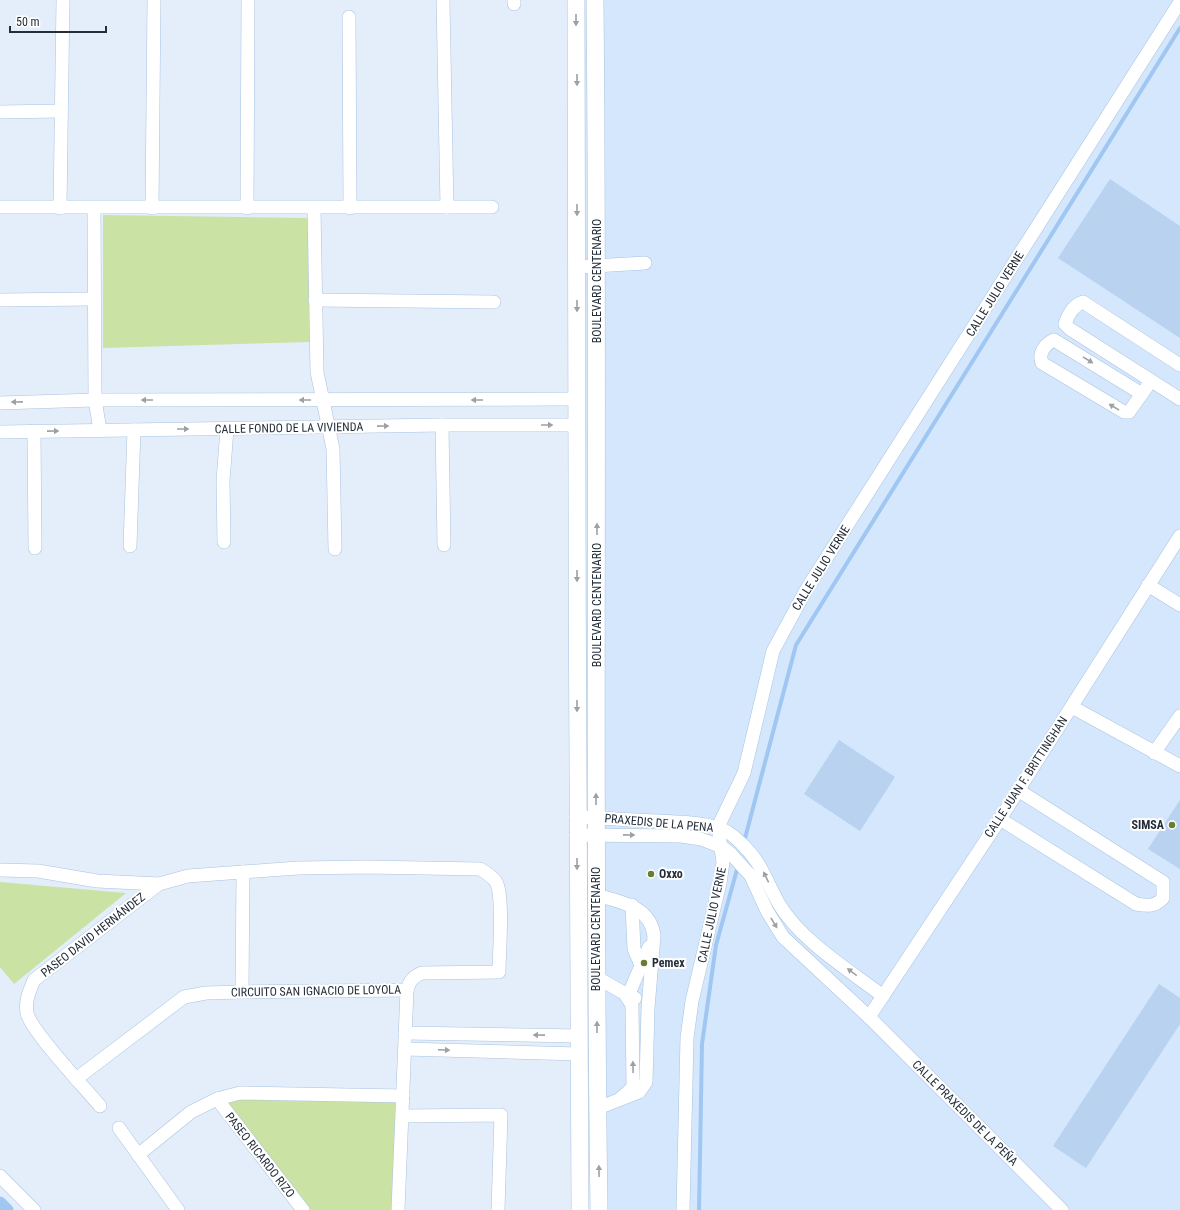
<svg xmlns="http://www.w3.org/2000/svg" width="1180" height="1210" viewBox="0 0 1180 1210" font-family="'Roboto Condensed',sans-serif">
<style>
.built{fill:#d4e7fc}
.green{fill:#cbe2a5}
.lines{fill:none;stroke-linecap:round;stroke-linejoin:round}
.stream{stroke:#9fc7f2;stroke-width:4}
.canal{stroke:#9fc7f2;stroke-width:13}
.building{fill:#b8d2f0}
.minor-casing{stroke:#a9c3df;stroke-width:14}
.major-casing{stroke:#a9c3df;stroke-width:18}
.minor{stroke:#fff;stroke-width:13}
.major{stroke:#fff;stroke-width:17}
.oneway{fill:#9ca1a6}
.poi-dot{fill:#667e31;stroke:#fff;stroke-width:1.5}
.labels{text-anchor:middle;stroke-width:4;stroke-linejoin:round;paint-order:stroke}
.street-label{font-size:12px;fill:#242e3a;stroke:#fff}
.poi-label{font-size:12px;font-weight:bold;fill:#242e3a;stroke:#fff;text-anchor:start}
</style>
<rect width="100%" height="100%" fill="#e3eefa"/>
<!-- built -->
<path class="built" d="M 582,0 L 1180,0 L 1180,1210 L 601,1210 L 587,1061 Z"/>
<!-- green -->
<g class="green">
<path d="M 103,215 L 308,218 L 310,342 L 103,348 Z"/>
<path d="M 0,882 L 126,893 L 14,984 L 0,967 Z"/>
<path d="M 242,1097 L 397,1101 L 392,1210 L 311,1210 L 225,1101 Z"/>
</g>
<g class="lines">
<!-- stream -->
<g class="stream">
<path d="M 744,842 L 796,645 L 1180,28"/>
<path d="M 699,1210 L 702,1044 L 716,945 L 738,866"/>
</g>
<!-- canal -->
<path class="canal" d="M 0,1203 L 7,1210"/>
</g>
<!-- building -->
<g class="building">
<path d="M 1110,179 L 1180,226 L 1180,338 L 1058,258 Z"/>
<path d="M 839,740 L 895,777 L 860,831 L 804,794 Z"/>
<path d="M 1180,800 L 1180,869 L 1148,849 Z"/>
<path d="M 1159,984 L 1180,998 L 1180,1024 L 1086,1168 L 1053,1146 Z"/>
</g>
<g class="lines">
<!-- minor casing -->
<g class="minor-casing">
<g id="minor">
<path d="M 443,0 L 447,207"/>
<path d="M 514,4 L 514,0"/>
<path d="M 349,17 L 350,208"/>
<path d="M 0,112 L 61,111"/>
<path d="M 0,207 L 492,207"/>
<path d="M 60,208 L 63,0"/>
<path d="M 94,208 L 95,400 L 100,430"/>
<path d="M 152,208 L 154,0"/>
<path d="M 247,208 L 248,0"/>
<path d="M 314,208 L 317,372 L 333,449 L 335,549"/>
<path d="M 577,267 L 645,263"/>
<path d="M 0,300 L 93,299"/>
<path d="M 315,300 L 494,302"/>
<path d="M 1180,365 L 1083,302 C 1073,305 1068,315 1065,324 L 1070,329 L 1180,399"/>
<path d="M 1142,394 L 1054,340 C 1045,344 1038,353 1042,363 L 1124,412 L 1129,412 L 1151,381"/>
<path d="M 0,403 L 95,400 L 578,399"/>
<path d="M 442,425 L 444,545"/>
<path d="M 34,431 L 35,548"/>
<path d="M 0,432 L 442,425 L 578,425"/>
<path d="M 224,542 L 223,481 L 227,429"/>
<path d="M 130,546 L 134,430"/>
<path d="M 1148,585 L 1180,605"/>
<path d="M 1072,707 L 1180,766"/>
<path d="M 1154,753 L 1180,716"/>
<path d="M 576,817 C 603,818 631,820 658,821 C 677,822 700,822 718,828 C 727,830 734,836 741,843 C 762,863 765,879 779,904 C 801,941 849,970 883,996"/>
<path d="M 1000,819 L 1136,904 C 1147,906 1155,907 1163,898 L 1163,882 L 1018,790"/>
<path d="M 576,835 L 681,836 L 701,839 L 722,847 L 731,854 L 751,876 L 767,911 L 783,937 L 869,1017 L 1062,1210"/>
<path d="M 0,870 L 38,871 L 97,881 L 159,884 L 188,876 L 298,868 L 367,867 L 480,869 C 487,873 492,876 496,882 C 504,895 499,955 499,972 L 422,973 C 412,977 410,981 407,990 L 242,992 L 206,993 L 184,997 L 76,1079"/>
<path d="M 596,895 C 620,902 651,906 654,936 L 648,1008 L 646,1082 L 639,1092 L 598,1108"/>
<path d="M 632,905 L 634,949 L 641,965"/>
<path d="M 596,977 L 624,993 L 632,1005 L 633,1084 L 632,1088 L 621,1098"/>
<path d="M 242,992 L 243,872"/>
<path d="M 635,998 L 628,996 L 649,947"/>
<path d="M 869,1017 L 1000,819 L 1180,536"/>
<path d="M 405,1033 L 578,1036"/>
<path d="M 405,1049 L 578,1054"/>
<path d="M 217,1099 L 303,1210"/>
<path d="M 100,1106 C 86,1089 30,1030 27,1013 C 25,1001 29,992 34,980 L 159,884"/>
<path d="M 403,1116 L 501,1115 L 498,1210"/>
<path d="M 119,1128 L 178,1210"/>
<path d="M 138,1155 L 191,1112 L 217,1099 L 240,1093 L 403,1096"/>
<path d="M 0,1176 L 34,1210"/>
<path d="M 398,1210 L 407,990"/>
<path d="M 683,1210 L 687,1038 L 692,1001 L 720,883 L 723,862 L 718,827 L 744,773 L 773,651 L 806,590 L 1180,2"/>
</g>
</g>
<!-- major casing -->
<g class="major-casing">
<g id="major">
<path d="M 576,0 C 578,403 576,807 580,1210"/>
<path d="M 595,0 C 599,403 593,807 599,1210"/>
</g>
</g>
<!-- minor -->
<use href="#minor" class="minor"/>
<!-- major -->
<use href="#major" class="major"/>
</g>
<!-- one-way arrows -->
<defs><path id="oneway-solid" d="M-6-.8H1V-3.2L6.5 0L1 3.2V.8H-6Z"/></defs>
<g class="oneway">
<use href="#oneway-solid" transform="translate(576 20) rotate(90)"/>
<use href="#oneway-solid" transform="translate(577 80) rotate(90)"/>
<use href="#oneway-solid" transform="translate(577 210) rotate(90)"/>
<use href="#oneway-solid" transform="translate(577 306) rotate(90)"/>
<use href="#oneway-solid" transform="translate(1088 360) rotate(32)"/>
<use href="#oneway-solid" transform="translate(147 400) rotate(180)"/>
<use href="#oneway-solid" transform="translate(305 400) rotate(180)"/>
<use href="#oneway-solid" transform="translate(477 400) rotate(180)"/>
<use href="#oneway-solid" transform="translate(17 402) rotate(179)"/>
<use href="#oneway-solid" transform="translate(1114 407) rotate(-149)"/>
<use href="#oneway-solid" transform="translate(547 425)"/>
<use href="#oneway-solid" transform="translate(383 426) rotate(-1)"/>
<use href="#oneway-solid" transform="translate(183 429)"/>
<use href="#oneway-solid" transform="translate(53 431) rotate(-1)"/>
<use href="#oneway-solid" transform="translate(597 529) rotate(-90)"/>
<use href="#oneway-solid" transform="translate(577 576) rotate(90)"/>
<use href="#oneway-solid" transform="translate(577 706) rotate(90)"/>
<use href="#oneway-solid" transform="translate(596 799) rotate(-90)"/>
<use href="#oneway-solid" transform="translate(629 835) rotate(1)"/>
<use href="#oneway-solid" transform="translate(577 864) rotate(90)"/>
<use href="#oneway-solid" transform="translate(766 877) rotate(-116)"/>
<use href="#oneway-solid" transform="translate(774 923) rotate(59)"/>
<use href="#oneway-solid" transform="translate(852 972) rotate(-143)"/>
<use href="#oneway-solid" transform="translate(597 1027) rotate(-90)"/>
<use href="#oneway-solid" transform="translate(539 1035) rotate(-179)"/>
<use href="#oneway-solid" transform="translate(444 1050) rotate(2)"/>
<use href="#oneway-solid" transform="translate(633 1067) rotate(-91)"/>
<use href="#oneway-solid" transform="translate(599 1171) rotate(-91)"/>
</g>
<!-- markers -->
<g class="poi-dot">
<circle cx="1172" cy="825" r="4"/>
<circle cx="651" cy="874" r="4"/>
<circle cx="644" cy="963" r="4"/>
</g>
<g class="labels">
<!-- street labels -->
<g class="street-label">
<text transform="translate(597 281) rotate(-90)" y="4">BOULEVARD CENTENARIO</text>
<text transform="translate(995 294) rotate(-58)" y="4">CALLE JULIO VERNE</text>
<text transform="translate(289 428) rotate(-1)" y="4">CALLE FONDO DE LA VIVIENDA</text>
<text transform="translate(821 568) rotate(-58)" y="4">CALLE JULIO VERNE</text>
<text transform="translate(597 605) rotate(-90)" y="4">BOULEVARD CENTENARIO</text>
<text transform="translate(1026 777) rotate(-57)" y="4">CALLE JUAN F. BRITTINGHAN</text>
<text transform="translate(659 823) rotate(5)" y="4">PRAXEDIS DE LA PENA</text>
<text transform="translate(712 915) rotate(-78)" y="4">CALLE JULIO VERNE</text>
<text transform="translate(596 929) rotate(-90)" y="4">BOULEVARD CENTENARIO</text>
<text transform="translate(93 935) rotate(-38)" y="4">PASEO DAVID HERNÁNDEZ</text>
<text transform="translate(316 991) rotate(-1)" y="4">CIRCUITO SAN IGNACIO DE LOYOLA</text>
<text transform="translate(965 1113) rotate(45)" y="4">CALLE PRAXEDIS DE LA PEÑA</text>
<text transform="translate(260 1155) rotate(52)" y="4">PASEO RICARDO RIZO</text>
</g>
<!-- poi labels -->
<g class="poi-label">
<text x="1164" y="829" text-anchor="end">SIMSA</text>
<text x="659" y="878">Oxxo</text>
<text x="652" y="967">Pemex</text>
</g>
</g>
<!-- scale -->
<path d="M10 26v6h96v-6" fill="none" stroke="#242e3a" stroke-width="2"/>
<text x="16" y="26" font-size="12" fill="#242e3a" stroke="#ffffff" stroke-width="3" paint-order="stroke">50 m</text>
</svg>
